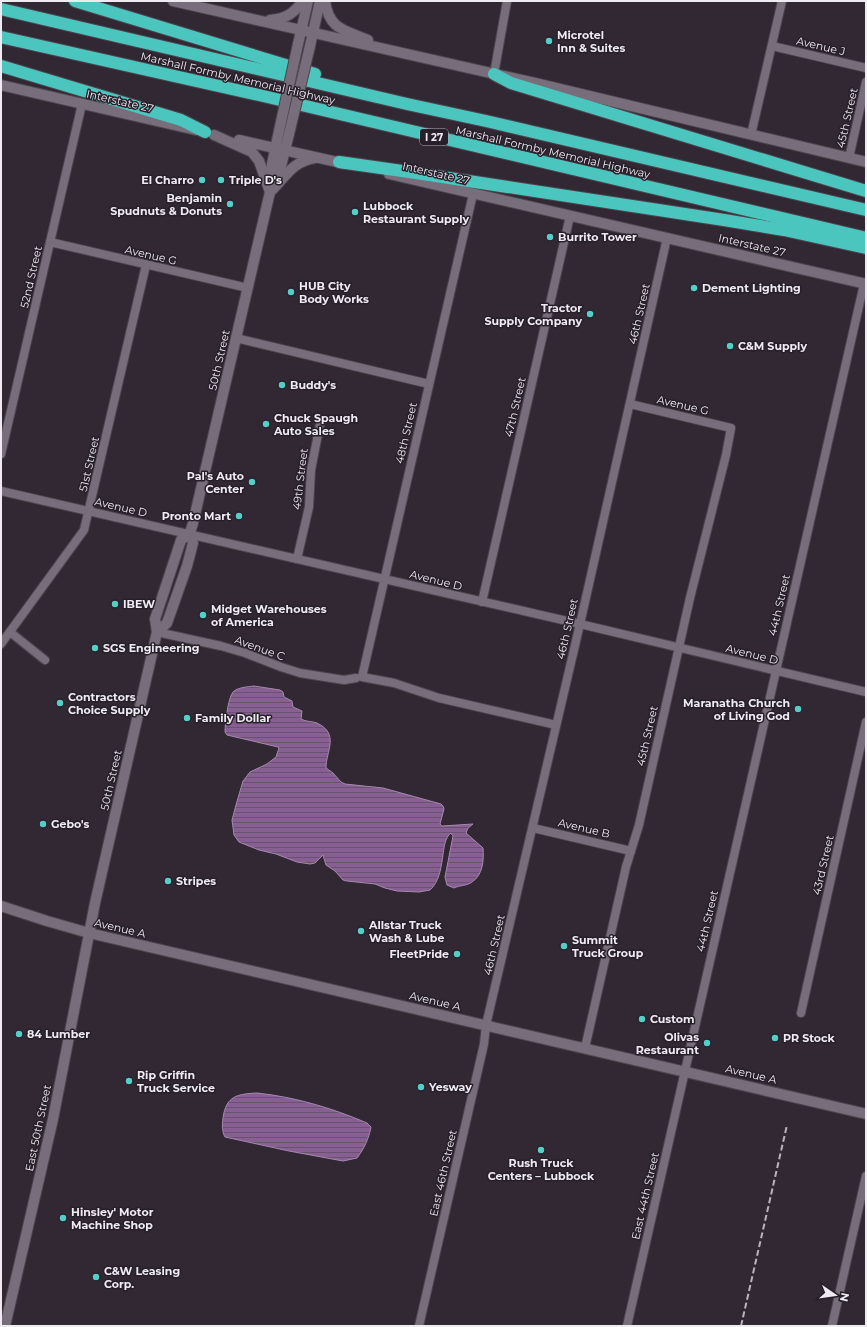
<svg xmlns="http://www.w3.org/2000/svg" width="867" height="1327" viewBox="0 0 867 1327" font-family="Montserrat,sans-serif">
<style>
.water{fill:url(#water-rules);stroke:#a689af}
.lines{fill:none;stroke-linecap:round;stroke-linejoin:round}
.minor-casing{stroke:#4d454f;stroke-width:10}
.secondary-casing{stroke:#4d454f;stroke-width:12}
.motorway-casing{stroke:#4d454f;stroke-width:14}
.minor{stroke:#786e7b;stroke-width:8}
.secondary{stroke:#786e7b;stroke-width:10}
.motorway{stroke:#4bc6be;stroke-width:12}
.rail{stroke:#bab3bc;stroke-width:2;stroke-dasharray:6 3;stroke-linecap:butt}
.secondary-bridge-casing{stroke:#4d454f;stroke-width:12;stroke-linecap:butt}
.secondary-bridge{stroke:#786e7b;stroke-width:10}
.poi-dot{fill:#55cec5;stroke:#271f2a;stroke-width:1.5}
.labels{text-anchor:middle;stroke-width:3;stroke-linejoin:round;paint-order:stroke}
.shield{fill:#271f2a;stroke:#b4adb6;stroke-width:1}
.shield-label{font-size:10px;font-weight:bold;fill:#f0eaf2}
.poi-label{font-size:11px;font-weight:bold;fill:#f0eaf2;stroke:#271f2a;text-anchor:start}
.street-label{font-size:11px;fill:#f0eaf2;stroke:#271f2a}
</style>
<defs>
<pattern id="water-rules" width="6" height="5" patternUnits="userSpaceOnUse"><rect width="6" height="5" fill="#875f92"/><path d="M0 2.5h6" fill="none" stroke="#68526e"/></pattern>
</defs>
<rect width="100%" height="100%" fill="#312834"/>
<!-- water -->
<g class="water">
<path d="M 254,686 L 280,690 L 283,692 L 284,697 L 292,701 L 293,707 L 302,711 L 301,719 C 306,722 312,721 317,723 C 340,734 326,751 326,768 L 333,773 L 341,782 L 345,784 L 383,788 L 441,804 L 443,806 L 444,809 L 440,824 L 442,826 L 473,824 L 468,828 L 466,833 L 483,848 C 484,860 483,875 472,882 C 467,886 460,885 454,888 L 447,885 L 445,877 L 453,836 L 451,833 C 439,841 447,875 430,890 L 419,892 L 397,891 L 385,888 L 375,884 L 347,881 L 343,880 L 335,871 L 326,865 L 323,855 L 315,863 L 310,864 L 297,862 L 276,854 L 259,850 L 239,842 L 234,835 L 232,820 L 236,805 L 243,781 L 250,772 L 267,764 L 276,757 L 279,748 L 278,747 L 227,735 L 225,732 C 225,724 228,698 233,692 C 238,687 248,687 254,686 Z"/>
<path d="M 257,1093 C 295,1097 332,1108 367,1123 L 371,1127 C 369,1138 364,1149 357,1158 L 343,1161 L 289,1151 L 225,1137 C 222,1132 222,1125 223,1118 C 226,1096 237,1094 257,1093 Z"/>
</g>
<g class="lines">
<!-- minor casing -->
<g class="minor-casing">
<g id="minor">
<path d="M 772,46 L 866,68"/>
<path d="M 494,74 L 507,1"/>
<path d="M 751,135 L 782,1"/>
<path d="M 849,158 L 866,82"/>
<path d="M 473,194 L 362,677 L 394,683 L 439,698 L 556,725"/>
<path d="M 50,242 L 248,288"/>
<path d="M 236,338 L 429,384"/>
<path d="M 1,454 L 82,104"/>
<path d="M 1,491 L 580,624 L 866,692"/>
<path d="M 297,559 L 309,507 L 311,470 L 320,424"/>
<path d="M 482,602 L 570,216"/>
<path d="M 10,632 L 45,660"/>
<path d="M 157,632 L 221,646 L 245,653 L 281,667 L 300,673 L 344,680 L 356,678"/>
<path d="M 1,644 L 84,530 L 146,265"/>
<path d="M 533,828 L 631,851"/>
<path d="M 801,1013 L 866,722"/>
<path d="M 585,1048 L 626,867 L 639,825 L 690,598 L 726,455 L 731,428 L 630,404"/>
<path d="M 419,1326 L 484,1044 L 486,1025 L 580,624 L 667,238"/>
<path d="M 627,1326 L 864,284"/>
<path d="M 832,1326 L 866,1176"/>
</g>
</g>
<!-- secondary casing -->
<g class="secondary-casing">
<g id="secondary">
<path d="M 173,1 L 535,83 L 866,162"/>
<path d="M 325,1 C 329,30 345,30 368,40"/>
<path d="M 270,20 C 286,19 294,13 303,1"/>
<path d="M 298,44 L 308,1"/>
<path d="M 310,46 L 320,1"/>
<path d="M 1,85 L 196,130"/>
<path d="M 239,140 L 346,164"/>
<path d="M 389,174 L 866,284"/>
<path d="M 277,182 L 289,134"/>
<path d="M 268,183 L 279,131"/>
<path d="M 270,192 C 286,177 291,162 315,158"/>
<path d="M 157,632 L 167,623 L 187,566 L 193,543 L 190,533"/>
<path d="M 1,906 L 47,921 L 89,933 L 866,1114"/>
<path d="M 5,1326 L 53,1119 L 95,903 L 157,632 L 155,619 L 181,540 L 190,533 L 193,523 L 270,192 L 259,161 L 252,152 L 214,135"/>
</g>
</g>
<!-- motorway casing -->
<g class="motorway-casing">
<g id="motorway">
<path d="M 75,1 L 315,74"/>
<path d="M 1,9 L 407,104 L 486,121 L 866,210"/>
<path d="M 1,37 L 259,95 L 866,238"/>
<path d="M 1,66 L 181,120 L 205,132"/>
<path d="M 494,74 L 511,83 L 866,191"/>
<path d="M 339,162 L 416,173 L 724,220 L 784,230 L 866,248"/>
</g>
</g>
<!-- minor -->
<use href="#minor" class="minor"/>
<!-- secondary -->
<use href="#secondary" class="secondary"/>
<!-- motorway -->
<use href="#motorway" class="motorway"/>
<!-- rail -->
<path class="rail" d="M 741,1326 L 787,1125"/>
<!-- secondary-bridge casing -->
<g class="secondary-bridge-casing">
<g id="secondary-bridge">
<path d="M 279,131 L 298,44"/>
<path d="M 289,134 L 310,46"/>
</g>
</g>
<!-- secondary-bridge -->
<use href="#secondary-bridge" class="secondary-bridge"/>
</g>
<!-- markers -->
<g class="poi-dot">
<circle cx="549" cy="41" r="4"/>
<circle cx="202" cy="180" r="4"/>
<circle cx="221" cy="180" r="4"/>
<circle cx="230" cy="204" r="4"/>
<circle cx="355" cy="212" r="4"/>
<circle cx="550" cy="237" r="4"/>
<circle cx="694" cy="288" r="4"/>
<circle cx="291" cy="292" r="4"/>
<circle cx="590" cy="314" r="4"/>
<circle cx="730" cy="346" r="4"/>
<circle cx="282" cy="385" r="4"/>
<circle cx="266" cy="424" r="4"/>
<circle cx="252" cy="482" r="4"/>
<circle cx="239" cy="516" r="4"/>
<circle cx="115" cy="604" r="4"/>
<circle cx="203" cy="615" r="4"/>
<circle cx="95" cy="648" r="4"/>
<circle cx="60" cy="703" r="4"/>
<circle cx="798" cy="709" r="4"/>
<circle cx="187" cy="718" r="4"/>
<circle cx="43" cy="824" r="4"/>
<circle cx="168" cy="881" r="4"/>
<circle cx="361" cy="931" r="4"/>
<circle cx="564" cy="946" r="4"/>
<circle cx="457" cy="954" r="4"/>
<circle cx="642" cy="1019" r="4"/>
<circle cx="19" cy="1034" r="4"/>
<circle cx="775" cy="1038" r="4"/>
<circle cx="707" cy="1043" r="4"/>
<circle cx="129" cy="1081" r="4"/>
<circle cx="421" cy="1087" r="4"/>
<circle cx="541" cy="1150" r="4"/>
<circle cx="63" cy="1218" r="4"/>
<circle cx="96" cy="1277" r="4"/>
</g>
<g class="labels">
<!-- shield labels -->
<rect class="shield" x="420" y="129" width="28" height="16" rx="3"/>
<g class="shield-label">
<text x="434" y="141">I 27</text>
</g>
<!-- poi labels -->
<g class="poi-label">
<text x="557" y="39">Microtel<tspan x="557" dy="13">Inn &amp; Suites</tspan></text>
<text x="194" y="184" text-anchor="end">El Charro</text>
<text x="229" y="184">Triple D's</text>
<text x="222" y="202" text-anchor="end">Benjamin<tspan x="222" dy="13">Spudnuts &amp; Donuts</tspan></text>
<text x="363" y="210">Lubbock<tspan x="363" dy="13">Restaurant Supply</tspan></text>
<text x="558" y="241">Burrito Tower</text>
<text x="299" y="290">HUB City<tspan x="299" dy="13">Body Works</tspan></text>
<text x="702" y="292">Dement Lighting</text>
<text x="582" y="312" text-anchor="end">Tractor<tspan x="582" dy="13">Supply Company</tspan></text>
<text x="738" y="350">C&amp;M Supply</text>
<text x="290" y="389">Buddy's</text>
<text x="274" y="422">Chuck Spaugh<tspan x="274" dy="13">Auto Sales</tspan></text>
<text x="244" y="480" text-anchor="end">Pal's Auto<tspan x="244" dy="13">Center</tspan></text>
<text x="231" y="520" text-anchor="end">Pronto Mart</text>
<text x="123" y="608">IBEW</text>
<text x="211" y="613">Midget Warehouses<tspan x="211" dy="13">of America</tspan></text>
<text x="103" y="652">SGS Engineering</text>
<text x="68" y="701">Contractors<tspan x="68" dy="13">Choice Supply</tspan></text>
<text x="790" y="707" text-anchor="end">Maranatha Church<tspan x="790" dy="13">of Living God</tspan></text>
<text x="195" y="722">Family Dollar</text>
<text x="51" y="828">Gebo's</text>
<text x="176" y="885">Stripes</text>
<text x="369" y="929">Allstar Truck<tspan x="369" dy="13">Wash &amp; Lube</tspan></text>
<text x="572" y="944">Summit<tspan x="572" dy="13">Truck Group</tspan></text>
<text x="449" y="958" text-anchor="end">FleetPride</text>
<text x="650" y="1023">Custom</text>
<text x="27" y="1038">84 Lumber</text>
<text x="699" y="1041" text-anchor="end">Olivas<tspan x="699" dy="13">Restaurant</tspan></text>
<text x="783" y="1042">PR Stock</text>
<text x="137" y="1079">Rip Griffin<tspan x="137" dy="13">Truck Service</tspan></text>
<text x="429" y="1091">Yesway</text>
<text x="541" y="1167" text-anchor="middle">Rush Truck<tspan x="541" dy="13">Centers – Lubbock</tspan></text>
<text x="71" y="1216">Hinsley' Motor<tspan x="71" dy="13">Machine Shop</tspan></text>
<text x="104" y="1275">C&amp;W Leasing<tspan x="104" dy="13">Corp.</tspan></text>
</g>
<!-- street labels -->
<g class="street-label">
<text transform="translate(821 46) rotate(13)" y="4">Avenue J</text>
<text transform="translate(238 78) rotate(13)" y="4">Marshall Formby Memorial Highway</text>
<text transform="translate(120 101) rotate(13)" y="4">Interstate 27</text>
<text transform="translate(847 118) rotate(-77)" y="4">45th Street</text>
<text transform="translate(553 152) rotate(13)" y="4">Marshall Formby Memorial Highway</text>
<text transform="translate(436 173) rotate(13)" y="4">Interstate 27</text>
<text transform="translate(752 245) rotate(13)" y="4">Interstate 27</text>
<text transform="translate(151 255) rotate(13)" y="4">Avenue G</text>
<text transform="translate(31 277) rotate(-77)" y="4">52nd Street</text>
<text transform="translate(639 314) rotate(-77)" y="4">46th Street</text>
<text transform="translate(219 360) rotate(-77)" y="4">50th Street</text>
<text transform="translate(683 405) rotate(13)" y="4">Avenue G</text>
<text transform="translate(515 407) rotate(-77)" y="4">47th Street</text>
<text transform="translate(406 433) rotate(-77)" y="4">48th Street</text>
<text transform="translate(89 464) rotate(-77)" y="4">51st Street</text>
<text transform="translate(300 479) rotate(-83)" y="4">49th Street</text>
<text transform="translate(121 507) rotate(13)" y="4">Avenue D</text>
<text transform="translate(436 580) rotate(14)" y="4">Avenue D</text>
<text transform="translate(779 605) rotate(-77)" y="4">44th Street</text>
<text transform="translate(567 629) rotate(-77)" y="4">46th Street</text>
<text transform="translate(260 648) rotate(20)" y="4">Avenue C</text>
<text transform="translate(752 654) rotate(14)" y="4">Avenue D</text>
<text transform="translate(647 736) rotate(-77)" y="4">45th Street</text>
<text transform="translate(111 780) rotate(-77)" y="4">50th Street</text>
<text transform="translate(584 828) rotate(13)" y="4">Avenue B</text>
<text transform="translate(823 865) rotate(-77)" y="4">43rd Street</text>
<text transform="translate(707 921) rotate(-77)" y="4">44th Street</text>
<text transform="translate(120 928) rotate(13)" y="4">Avenue A</text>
<text transform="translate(494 945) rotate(-77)" y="4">46th Street</text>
<text transform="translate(435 1001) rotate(13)" y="4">Avenue A</text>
<text transform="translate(751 1074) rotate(13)" y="4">Avenue A</text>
<text transform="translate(38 1128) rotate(-78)" y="4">East 50th Street</text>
<text transform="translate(443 1173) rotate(-77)" y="4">East 46th Street</text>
<text transform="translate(645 1196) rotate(-77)" y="4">East 44th Street</text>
</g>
</g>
<!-- border -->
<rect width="867" height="1327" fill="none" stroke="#f0eaf2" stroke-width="4"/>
<!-- north arrow -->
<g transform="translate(835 1295) rotate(103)" stroke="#271f2a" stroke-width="3" paint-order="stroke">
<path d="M0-3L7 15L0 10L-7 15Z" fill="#f0eaf2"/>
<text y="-6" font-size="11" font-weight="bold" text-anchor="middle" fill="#f0eaf2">N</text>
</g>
</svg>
